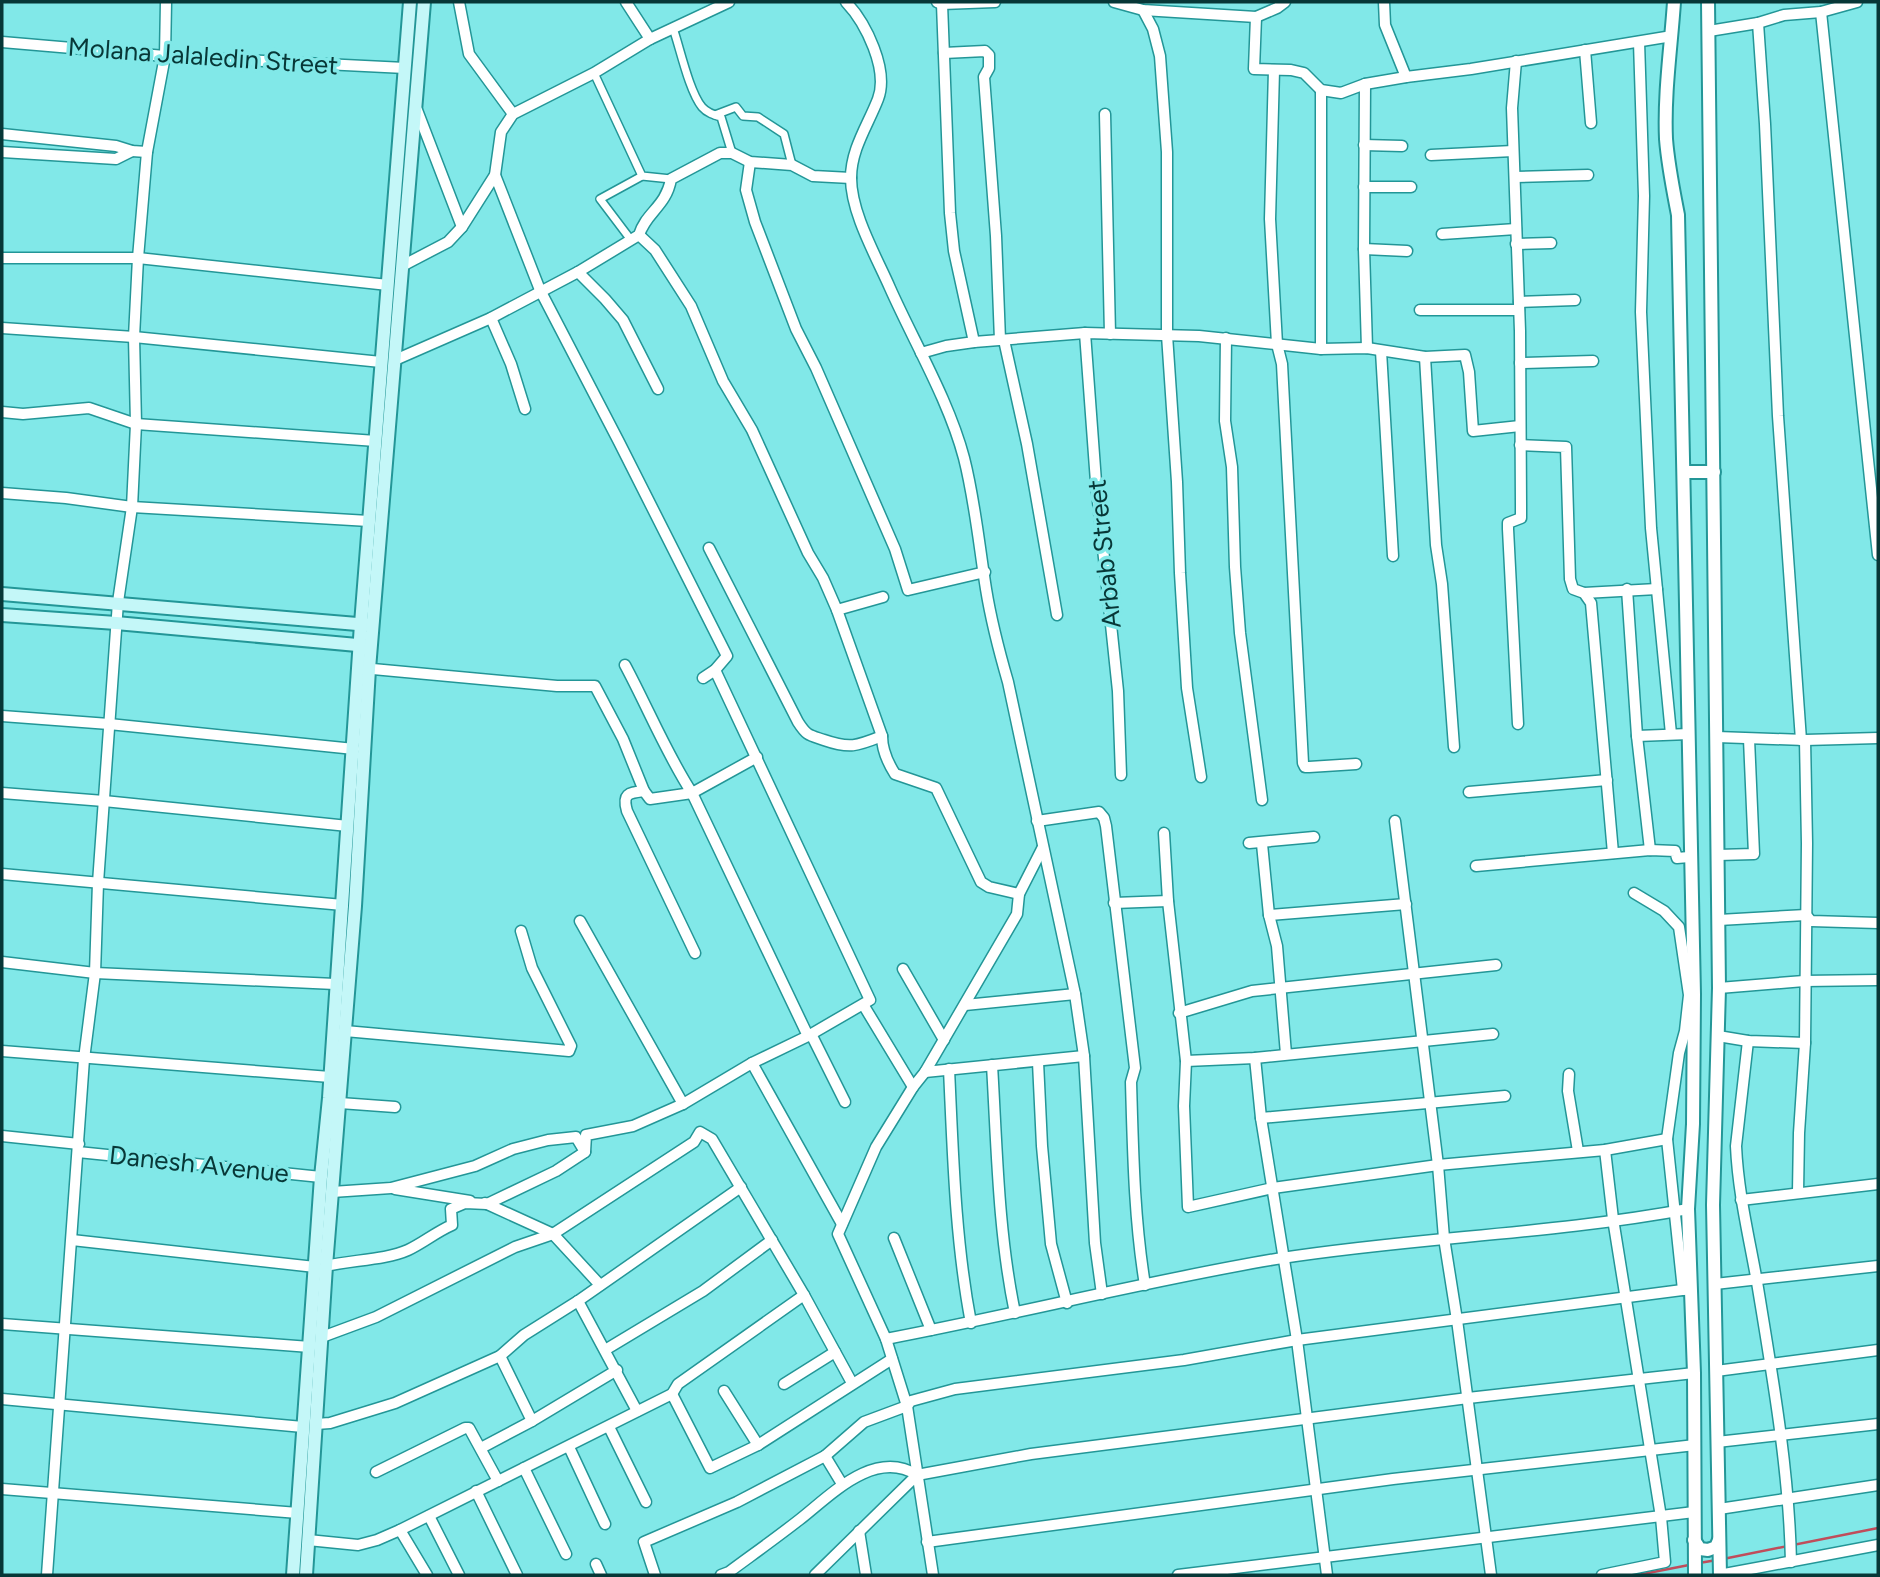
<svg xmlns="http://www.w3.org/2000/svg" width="1880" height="1577" viewBox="0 0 1880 1577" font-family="Figtree,sans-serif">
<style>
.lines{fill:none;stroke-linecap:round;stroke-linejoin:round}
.stream{stroke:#c04d5b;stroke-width:2.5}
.pedestrian-casing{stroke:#239697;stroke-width:10}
.minor-casing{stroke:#239697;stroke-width:13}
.tertiary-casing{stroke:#239697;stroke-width:16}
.secondary-casing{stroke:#239697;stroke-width:16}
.pedestrian{stroke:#fff;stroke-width:7}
.minor{stroke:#fff;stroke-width:10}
.tertiary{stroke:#fff;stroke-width:12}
.secondary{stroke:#c4f7f8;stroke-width:12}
.labels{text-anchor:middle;stroke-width:7;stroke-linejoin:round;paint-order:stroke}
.street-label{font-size:26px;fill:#073737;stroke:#81e8e8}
</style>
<rect width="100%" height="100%" fill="#81e8e8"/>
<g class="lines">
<!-- stream -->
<g class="stream">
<path d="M 1723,1559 L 1878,1528"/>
<path d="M 1699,1563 L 1717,1560"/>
<path d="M 1638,1575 L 1689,1565"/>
</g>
<!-- pedestrian casing -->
<g class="pedestrian-casing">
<g id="pedestrian">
<path d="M 673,28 C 680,48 689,91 702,107 C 707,113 714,115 721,117 L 732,153"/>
<path d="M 594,73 L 642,176 L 671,179"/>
<path d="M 715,115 L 736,107 L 743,116 L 758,117 L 784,134 L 792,165"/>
<path d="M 631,240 L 600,199 L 642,176"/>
</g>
</g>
<!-- minor casing -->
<g class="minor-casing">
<g id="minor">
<path d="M 459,2 L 469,54 L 513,114"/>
<path d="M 626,2 L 650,39"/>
<path d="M 846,2 C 866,23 889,70 878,99 C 868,125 851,149 851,178 C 851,213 876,256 890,288 C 914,342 949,401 964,458 C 975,501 979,545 986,589 C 991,620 999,651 1008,682 L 1075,994 L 1084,1056 L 1095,1243 L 1102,1294"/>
<path d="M 937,2 L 942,4 L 995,2"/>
<path d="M 1114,2 L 1143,10 L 1256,17 L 1277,8 L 1285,2"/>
<path d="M 1384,2 L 1385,25 L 1406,77"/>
<path d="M 942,4 L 950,213 L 954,251 L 974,342"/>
<path d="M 1143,10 L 1153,29 L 1160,56 L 1167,152 L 1167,335 L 1177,482 L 1180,573 L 1187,688 L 1201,777"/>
<path d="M 1821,12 L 1878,555"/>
<path d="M 1256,17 L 1254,69 L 1291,70 L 1304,73 L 1321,90 L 1341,93 L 1365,84 L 1406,77 L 1471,69 L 1672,36"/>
<path d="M 1758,23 L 1765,124 L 1778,416 L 1801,740"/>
<path d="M 1709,31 L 1758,23 L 1784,15 L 1821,12 L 1857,2"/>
<path d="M 2,42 L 165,56 L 405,68"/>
<path d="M 1639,42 L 1644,196 L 1641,312 L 1651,528 L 1671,734"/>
<path d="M 1585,50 L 1591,123"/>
<path d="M 944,53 L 985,51 L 989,55 L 989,68 L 984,77 L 996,236 L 1000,340"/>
<path d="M 1516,61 L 1512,108 L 1520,331 L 1521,505 L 1521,518 L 1508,523 L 1508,529 L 1518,724"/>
<path d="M 1274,70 L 1270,219 L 1277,344 L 1282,364 L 1303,763 L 1305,767 L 1309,767 L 1356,764"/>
<path d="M 1365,84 L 1364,249 L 1367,348"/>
<path d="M 1321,90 L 1321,349"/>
<path d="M 417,110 L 462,227"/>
<path d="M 1105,114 L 1110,334"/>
<path d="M 2,134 L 116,146 L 132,151 L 147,152"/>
<path d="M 1364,145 L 1402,146"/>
<path d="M 2,152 L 116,159 L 132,151"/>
<path d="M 1431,155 L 1513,151"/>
<path d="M 750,162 L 746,190 L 755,222 L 796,329 L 816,368 L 895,549 L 908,590 L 985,572"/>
<path d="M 495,175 L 540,290 L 619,442 L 727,656 L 715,670 L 703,678"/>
<path d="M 1515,177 L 1588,175"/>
<path d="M 1364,187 L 1411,187"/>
<path d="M 1442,234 L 1516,229"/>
<path d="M 639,235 L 655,250 L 691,306 L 723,381 L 752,430 L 808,553 L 823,578 L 837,610 L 882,736 C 882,749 888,763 895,774 L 936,788 L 981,882 L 989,887 L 1019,894"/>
<path d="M 1516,244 L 1551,243"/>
<path d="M 1364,249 L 1407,251"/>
<path d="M 2,258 L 138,258 L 388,285"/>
<path d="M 402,266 L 448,242 L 462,227 L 495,175 L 501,132 L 513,114 L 594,73 L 650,39 L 729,2"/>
<path d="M 578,272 L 605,299 L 623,320 L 658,389"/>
<path d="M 1519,302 L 1575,300"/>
<path d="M 1420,310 L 1519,310"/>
<path d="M 491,318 L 511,364 L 525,409"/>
<path d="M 2,328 L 134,337 L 381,362"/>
<path d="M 1085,333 L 1096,482 L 1118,691 L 1121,775"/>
<path d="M 1226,338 L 1225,421 L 1232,467 L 1235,567 L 1240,633 L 1262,800"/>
<path d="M 1004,340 L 1027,444 L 1057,615"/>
<path d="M 1381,351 L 1393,556"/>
<path d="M 921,353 L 946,346 L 974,342 L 1085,333 L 1199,336 L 1321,349 L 1367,348 L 1425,357 L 1465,355 L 1469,372 L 1473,431 L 1520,426"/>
<path d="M 1425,357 L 1436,545 L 1442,584 L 1454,747"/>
<path d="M 395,360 L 491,318 L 578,272 L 639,235 C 646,212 666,207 671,179 L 720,153 L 732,153 L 750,162 L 792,165 L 813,176 L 851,178"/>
<path d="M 1520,363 L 1593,361"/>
<path d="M 2,412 L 23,414 L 89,408 L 136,424 L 376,441"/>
<path d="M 1520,445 L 1566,447 L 1570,579 L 1573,589 L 1584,593 L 1591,603 L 1613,853"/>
<path d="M 2,493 L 66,498 L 132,507 L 369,521"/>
<path d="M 709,548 L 798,722 C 807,736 809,735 824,740 C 850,749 857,746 882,736"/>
<path d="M 1627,589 L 1637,736 L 1650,850"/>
<path d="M 1584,593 L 1657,589"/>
<path d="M 837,610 L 883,597"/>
<path d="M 625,665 C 648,708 666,753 692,793 L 808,1036"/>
<path d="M 362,668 L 557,686 L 595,686 L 623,739 L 644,791 L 650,799 L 692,793 L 757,757"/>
<path d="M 2,716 L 109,724 L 354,749"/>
<path d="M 1637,736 L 1689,734"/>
<path d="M 1717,737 L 1805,740 L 1878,738"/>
<path d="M 644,791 C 629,793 622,793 627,811 L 695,953"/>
<path d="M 1469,792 L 1607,780"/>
<path d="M 2,793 L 104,801 L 348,826"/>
<path d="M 1037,821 L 1099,812 L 1104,818 L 1106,826 L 1135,1068 L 1131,1082 C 1133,1150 1134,1218 1145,1285"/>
<path d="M 1395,821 L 1438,1165 L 1444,1238 L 1457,1320 L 1491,1575"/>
<path d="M 1164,833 L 1168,901 L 1186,1061 L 1184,1106 L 1188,1207 L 1273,1188 L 1438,1165 L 1605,1150 L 1667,1139"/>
<path d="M 1249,843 L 1314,837"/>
<path d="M 1262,844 L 1269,915 L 1277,946 L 1286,1054"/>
<path d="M 1718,855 L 1754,854 L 1749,739"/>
<path d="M 1476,866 L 1650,850 L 1675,851 L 1677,858 L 1689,857"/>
<path d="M 2,874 L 343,905"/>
<path d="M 1634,893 L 1664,911 L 1679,927 L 1689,995 L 1685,1031 L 1679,1053 L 1667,1139 L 1683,1290"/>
<path d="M 1114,903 L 1168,901"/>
<path d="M 1269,915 L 1406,904"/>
<path d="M 1719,920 L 1806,915 L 1811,921 L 1878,923"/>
<path d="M 580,921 L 683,1104"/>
<path d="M 2,962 L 95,973 L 335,984"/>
<path d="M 903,969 L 944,1040"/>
<path d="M 1719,988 L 1804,981 L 1878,980"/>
<path d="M 965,1005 L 1075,994"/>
<path d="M 864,1006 L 913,1087"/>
<path d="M 1179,1013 L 1252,991 L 1496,965"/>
<path d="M 345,1031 L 569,1051 L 571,1046 L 532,968 L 521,931"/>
<path d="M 811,1034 L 845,1102"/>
<path d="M 1718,1036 L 1748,1041 L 1805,1043"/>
<path d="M 1748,1041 L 1736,1146 C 1738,1192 1749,1237 1757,1282 C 1772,1374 1789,1468 1791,1562"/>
<path d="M 2,1051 L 330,1077"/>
<path d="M 1255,1058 L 1261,1118 L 1297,1340 L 1327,1575"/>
<path d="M 1186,1061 L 1255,1058 L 1493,1034"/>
<path d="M 1038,1062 L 1042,1146 L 1051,1244 L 1067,1303"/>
<path d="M 752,1063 L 842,1224"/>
<path d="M 992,1065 C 997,1148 998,1232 1015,1313"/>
<path d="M 949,1069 C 953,1154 955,1239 971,1323"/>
<path d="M 925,1072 L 1084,1056"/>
<path d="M 1569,1074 L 1568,1091 L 1578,1151"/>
<path d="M 340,1103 L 395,1107"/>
<path d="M 1261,1118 L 1505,1096"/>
<path d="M 2,1136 L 79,1144"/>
<path d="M 78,1152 L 321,1177"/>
<path d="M 395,1189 L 470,1201"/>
<path d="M 332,1192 L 391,1188 L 475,1166 L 513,1149 L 548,1140 L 576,1137 L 585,1152"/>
<path d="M 1798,1192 L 1799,1133 L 1805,1043 L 1807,843 L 1805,740"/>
<path d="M 1741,1200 L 1878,1184"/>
<path d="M 485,1203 L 553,1234 L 600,1285"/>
<path d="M 894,1238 L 931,1330"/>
<path d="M 72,1240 L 315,1267"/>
<path d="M 326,1266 C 351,1260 386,1260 408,1250 C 423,1243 436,1232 452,1225 L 451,1209 L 465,1203 L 487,1204 L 556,1171 L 585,1152 L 586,1135 L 633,1126 L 683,1104 L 752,1063 L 808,1036 L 870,1000 L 715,670"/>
<path d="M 1715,1284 L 1878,1266"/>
<path d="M 578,1301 L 637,1411"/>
<path d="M 2,1324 L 310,1347"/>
<path d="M 322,1337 L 376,1317 L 515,1247 L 553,1234 L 694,1142 L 700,1132 L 712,1139 L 804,1295 L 852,1383"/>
<path d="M 886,1339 C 1018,1314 1149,1280 1282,1258 C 1417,1237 1554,1234 1688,1209"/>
<path d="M 605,1350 L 703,1291 L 772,1240"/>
<path d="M 500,1356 L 532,1421"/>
<path d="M 1716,1371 L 1878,1350"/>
<path d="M 784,1384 L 835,1352"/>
<path d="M 724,1391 L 758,1445"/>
<path d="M 672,1394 L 710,1468 L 758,1445 L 892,1359"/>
<path d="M 2,1399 L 303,1427"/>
<path d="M 316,1424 L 330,1423 L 395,1403 L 500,1356 L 524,1335 L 578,1301 L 741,1187"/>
<path d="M 609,1427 L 646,1502"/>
<path d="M 1717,1442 L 1878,1424"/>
<path d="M 569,1447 L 605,1524"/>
<path d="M 481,1448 L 532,1421 L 617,1370"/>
<path d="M 825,1456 L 864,1422 L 907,1406 L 911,1401 L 955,1389 L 1184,1360 L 1297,1340 L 1690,1289"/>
<path d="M 524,1468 L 566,1554"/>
<path d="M 376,1472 L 465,1428 L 469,1428 L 498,1481"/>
<path d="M 2,1489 L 298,1513"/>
<path d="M 476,1491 L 517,1575"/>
<path d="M 1719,1509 L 1878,1485"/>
<path d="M 429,1516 L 459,1575"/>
<path d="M 400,1530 L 427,1575"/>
<path d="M 859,1531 L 866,1575"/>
<path d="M 308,1540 L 358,1545 L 377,1540 L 400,1530 L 672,1394 L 678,1384 L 804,1295"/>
<path d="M 927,1542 L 1393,1479 L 1695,1445"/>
<path d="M 596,1564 L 601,1575"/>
<path d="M 47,1575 L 84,1059 L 95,973 L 98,883 L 118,602 L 132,507 L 136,424 L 134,337 L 138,258 L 147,152 L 165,56 L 166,2"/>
<path d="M 655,1575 L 644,1542 L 737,1502 L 825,1456 L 842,1484"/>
<path d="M 721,1575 L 729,1572 C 752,1555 776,1538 799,1520 C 830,1496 874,1448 917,1475"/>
<path d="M 815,1575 L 917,1475 L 1031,1454 L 1468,1398 L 1694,1373"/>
<path d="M 933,1575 L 907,1406 L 886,1339 L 838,1234 L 876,1147 L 913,1087 L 925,1072 L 1017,914 L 1019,894 L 1043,847"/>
<path d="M 1178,1575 L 1694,1512"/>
<path d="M 1602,1575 L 1665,1562 L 1661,1517 L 1613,1219 L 1605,1150"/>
<path d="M 1719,1575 L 1878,1545"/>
</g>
</g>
<!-- tertiary casing -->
<g class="tertiary-casing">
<g id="tertiary">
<path d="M 1674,2 C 1671,47 1664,93 1666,139 C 1668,165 1673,189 1678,215 L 1694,994 L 1693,1124 L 1688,1209 L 1694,1373 L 1695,1575"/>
<path d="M 1708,2 L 1719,988 L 1713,1205 L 1720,1575"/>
<path d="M 1684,472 L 1714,472"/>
<path d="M 1694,1540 L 1700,1549 L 1708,1550 L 1716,1547 L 1719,1540"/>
</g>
</g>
<!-- secondary casing -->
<g class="secondary-casing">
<g id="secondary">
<path d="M 2,594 L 369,625"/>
<path d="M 2,615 L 116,623 L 368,646"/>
<path d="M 293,1575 L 321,1177 L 329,1098 L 361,624 L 410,2"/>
<path d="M 306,1575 L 326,1266 L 355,906 L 369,669 L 424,2"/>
</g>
</g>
<!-- pedestrian -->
<use href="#pedestrian" class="pedestrian"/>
<!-- minor -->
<use href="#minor" class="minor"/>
<!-- tertiary -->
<use href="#tertiary" class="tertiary"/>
<!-- secondary -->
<use href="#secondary" class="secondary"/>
</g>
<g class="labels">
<!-- street labels -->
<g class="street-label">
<text transform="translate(203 56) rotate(4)" y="9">Molana Jalaledin Street</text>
<text transform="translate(1104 554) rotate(-96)" y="9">Arbab Street</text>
<text transform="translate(199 1164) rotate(6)" y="9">Danesh Avenue</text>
</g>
</g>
<!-- border -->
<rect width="1880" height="1577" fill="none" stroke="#073737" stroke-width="7"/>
</svg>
